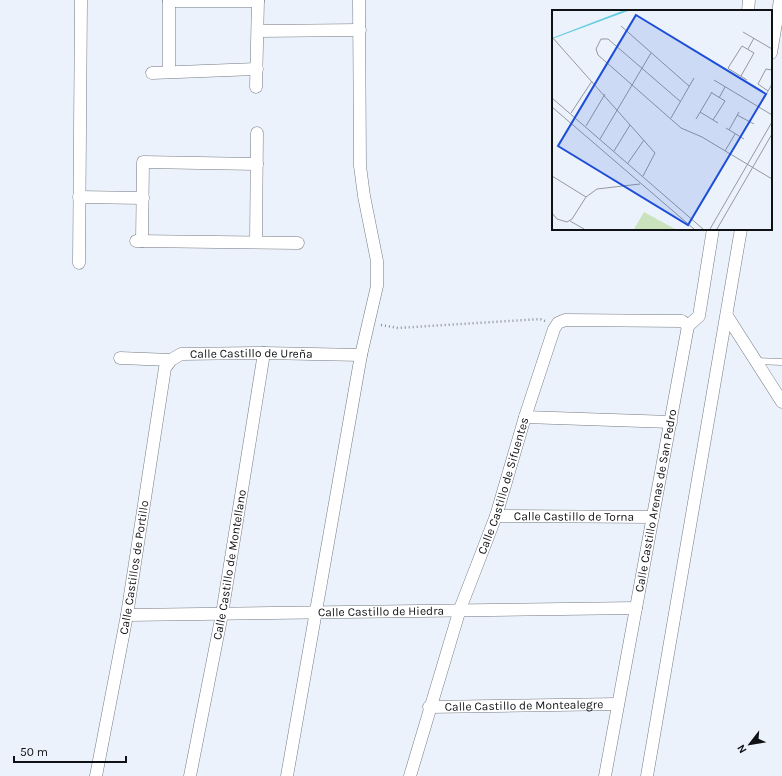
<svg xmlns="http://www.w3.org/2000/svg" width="782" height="776" viewBox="0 0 782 776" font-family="Karla,sans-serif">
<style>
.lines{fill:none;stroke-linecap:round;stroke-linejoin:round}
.service-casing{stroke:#757a83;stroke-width:7}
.minor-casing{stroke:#757a83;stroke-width:13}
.path{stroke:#888d93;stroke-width:2.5;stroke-dasharray:1 3;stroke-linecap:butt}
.service{stroke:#fff;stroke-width:6}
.minor{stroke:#fff;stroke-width:12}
.labels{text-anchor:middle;stroke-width:3;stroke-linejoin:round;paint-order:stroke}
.street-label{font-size:12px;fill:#0f1114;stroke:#ecf2fc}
.inset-road{fill:none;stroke:#94989f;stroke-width:1}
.view{fill:#1d4ed8;fill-opacity:0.15;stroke:#1d4ed8;stroke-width:2}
.inset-edge{fill:none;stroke:#0f1114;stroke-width:2}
</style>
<rect width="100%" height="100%" fill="#ecf2fc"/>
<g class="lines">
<!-- service casing -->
<g class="service-casing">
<path id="service" d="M 756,361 L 782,362"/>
</g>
<!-- minor casing -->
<g class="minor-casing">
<g id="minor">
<path d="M 169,0 L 169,72"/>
<path d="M 169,1 L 258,1"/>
<path d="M 748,11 L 749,0"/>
<path d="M 258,31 L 360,30"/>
<path d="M 771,53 L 780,0"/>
<path d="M 152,73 L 257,69"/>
<path d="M 256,87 L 258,0"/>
<path d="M 79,197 L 143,198"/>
<path d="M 136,241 L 298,243"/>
<path d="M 142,241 L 143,162 L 257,164"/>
<path d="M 256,242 L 257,133"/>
<path d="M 79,263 L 81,0"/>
<path d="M 727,316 L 782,402"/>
<path id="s1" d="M 120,358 L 171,360 L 181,354 L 264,353 L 361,355"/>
<path d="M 525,417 L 671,422"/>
<path id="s2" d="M 496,516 L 653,517"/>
<path id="s3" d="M 127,615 L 636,608"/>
<path id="s4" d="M 429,707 L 618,704"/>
<path id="s5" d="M 96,776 L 127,615 L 165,368 L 171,360"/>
<path id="s6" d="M 190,776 L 222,614 L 264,353"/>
<path d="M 287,776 L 361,355 L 377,286 L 377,261 L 364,196 L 360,166 L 359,0"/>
<path id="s7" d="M 410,776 L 460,609 L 496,516 L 525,417 L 554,329 L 558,323 L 565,320 L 682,321 L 688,326"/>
<path id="s8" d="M 605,776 L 688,326 L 699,316 L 713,229"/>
<path d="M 647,776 L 741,229"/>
</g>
</g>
<!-- path -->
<path class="path" d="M 381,325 L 398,328 L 540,319 L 545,321"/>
<!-- service -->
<use href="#service" class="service"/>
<!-- minor -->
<use href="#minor" class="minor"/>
</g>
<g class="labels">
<!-- street labels -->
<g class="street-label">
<text dy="4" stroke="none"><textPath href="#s1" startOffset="133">Calle Castillo de Ureña</textPath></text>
<text dy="4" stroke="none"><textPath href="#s7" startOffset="305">Calle Castillo de Sifuentes</textPath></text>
<text dy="4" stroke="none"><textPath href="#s8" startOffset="280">Calle Castillo Arenas de San Pedro</textPath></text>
<text dy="4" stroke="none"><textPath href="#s2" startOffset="78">Calle Castillo de Torna</textPath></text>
<text dy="4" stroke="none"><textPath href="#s6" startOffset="215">Calle Castillo de Montellano</textPath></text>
<text dy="4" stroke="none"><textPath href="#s5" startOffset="212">Calle Castillos de Portillo</textPath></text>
<text dy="4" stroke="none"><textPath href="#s3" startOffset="254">Calle Castillo de Hiedra</textPath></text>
<text dy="4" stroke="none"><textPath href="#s4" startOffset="95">Calle Castillo de Montealegre</textPath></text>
</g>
</g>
<!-- overview -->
<g transform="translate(552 10)">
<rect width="220" height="220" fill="#ecf2fc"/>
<path d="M 92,202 L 123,219 L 82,219 Z" fill="#cbe3bc"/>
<path d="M 70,1 L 76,1 L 0,29 L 0,28 Z" fill="#67cedf"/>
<path class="inset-road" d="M 69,16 L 137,76M 191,22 L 220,39M 0,27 L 103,143 L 91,166M 196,39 L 202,28M 189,66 L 202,43 L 190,36 L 176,58 L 177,59 L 195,70M 162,70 L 220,105M 216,81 L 206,74 L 214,59 L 220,60M 160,83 L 173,91 L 161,110M 0,88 L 151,219M 167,88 L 173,77M 129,92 L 56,29 L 49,29 L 44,39 L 46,45 L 129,118 L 150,127 L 220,169M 0,97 L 142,219M 207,97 L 220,74M 148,102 L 166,113M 19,103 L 40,71M 185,105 L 202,114M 119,108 L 142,68M 144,109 L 160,82M 34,116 L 53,84M 174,118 L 192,129M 177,120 L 187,102M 188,127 L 197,112M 48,129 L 99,43M 62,141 L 78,115M 173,141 L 183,124M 76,153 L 92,130M 0,166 L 34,187M 0,203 L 5,209 L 15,212 L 20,209 L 34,187 L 45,179 L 88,174M 18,211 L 32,219M 158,219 L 220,112M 165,219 L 220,124"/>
<path class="view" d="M 84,5 L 214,84 L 136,215 L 6,136 Z"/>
<rect width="220" height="220" class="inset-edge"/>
</g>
<!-- north arrow -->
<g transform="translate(750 744) rotate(239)" stroke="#ecf2fc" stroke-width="3" paint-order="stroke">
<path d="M0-3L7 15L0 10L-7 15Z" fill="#0f1114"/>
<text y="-6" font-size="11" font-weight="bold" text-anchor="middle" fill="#0f1114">N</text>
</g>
<!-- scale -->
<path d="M14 756v6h112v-6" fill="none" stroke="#0f1114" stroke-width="2"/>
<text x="20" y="756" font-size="12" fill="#0f1114" stroke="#ecf2fc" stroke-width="3" paint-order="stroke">50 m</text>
</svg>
